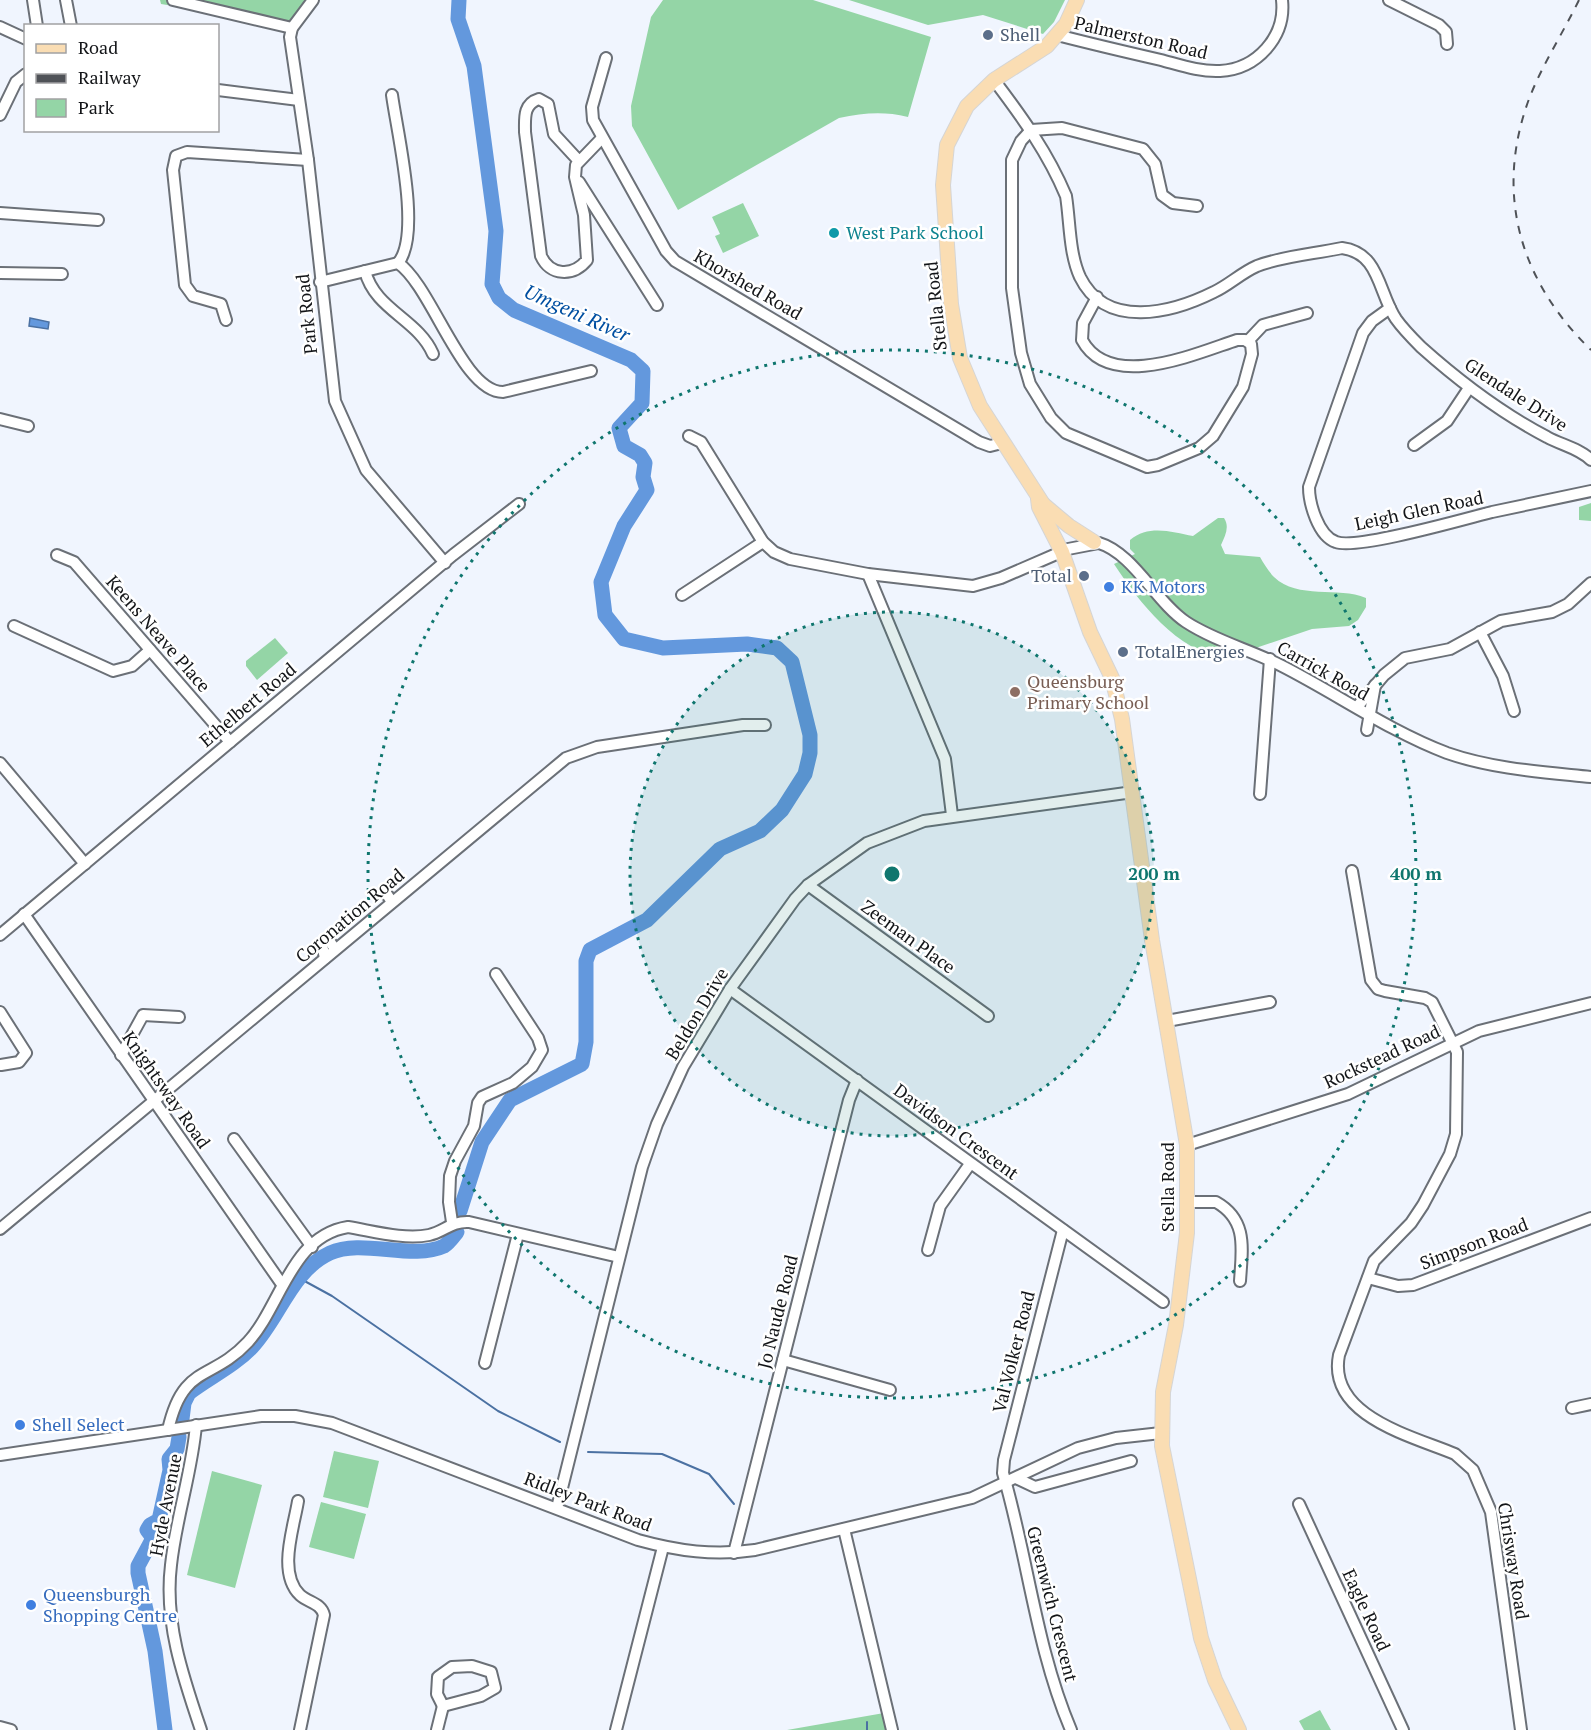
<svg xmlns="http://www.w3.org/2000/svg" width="1591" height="1730" viewBox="0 0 1591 1730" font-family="'PT Serif',serif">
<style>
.green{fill:#94d5a6}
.water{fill:#6398dd;stroke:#4b71a2;stroke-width:1.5}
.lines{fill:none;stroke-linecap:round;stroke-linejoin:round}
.stream{stroke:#4b71a2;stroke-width:2}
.river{stroke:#6398dd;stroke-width:15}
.minor-casing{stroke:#6b7077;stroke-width:14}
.major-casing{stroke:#d5d5d5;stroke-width:16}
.minor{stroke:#fff;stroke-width:10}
.major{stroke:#faddb3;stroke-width:14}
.rail{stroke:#4f5257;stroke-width:2;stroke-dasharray:8 8;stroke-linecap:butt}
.ring{fill:none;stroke:#0f766e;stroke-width:3;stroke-dasharray:3 6}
.service-dot{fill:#5c6f8a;stroke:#fff;stroke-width:2}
.culture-dot{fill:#0f9aa8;stroke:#fff;stroke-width:2}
.shop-dot{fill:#3f7fe0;stroke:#fff;stroke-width:2}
.education-dot{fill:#8d6e63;stroke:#fff;stroke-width:2}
.labels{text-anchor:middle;stroke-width:5;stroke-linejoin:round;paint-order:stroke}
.service-label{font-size:18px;fill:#4e5e75;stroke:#fff;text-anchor:start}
.street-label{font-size:18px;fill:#131518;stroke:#fff}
.culture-label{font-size:18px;fill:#0d838f;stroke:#fff;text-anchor:start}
.shop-label{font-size:18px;fill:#366cbe;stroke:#fff;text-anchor:start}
.education-label{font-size:18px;fill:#785e54;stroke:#fff;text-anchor:start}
.water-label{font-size:20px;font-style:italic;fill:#004fa1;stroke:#fff}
.centre{fill:#0f766e;stroke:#fff;stroke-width:3}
.ring-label{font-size:18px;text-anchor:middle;font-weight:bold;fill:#0f766e;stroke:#fff;stroke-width:5;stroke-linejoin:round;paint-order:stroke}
</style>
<rect width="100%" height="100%" fill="#f0f5fe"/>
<!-- green -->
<g class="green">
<path d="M 160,0 L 309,0 L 290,25 L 161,4 Z"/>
<path d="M 663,0 L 813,0 L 931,37 L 908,117 C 883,111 864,113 839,118 L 678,210 L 632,126 L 631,106 L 651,17 Z"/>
<path d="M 849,0 L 1065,0 L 1054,22 L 1043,34 L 983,15 L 928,25 Z"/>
<path d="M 743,203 L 759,236 L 723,253 L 715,236 L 720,234 L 712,217 Z"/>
<path d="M 1591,503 L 1591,521 L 1579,520 L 1579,507 Z"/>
<path d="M 1218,518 L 1224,518 C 1230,527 1225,536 1221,545 L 1225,554 L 1260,557 C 1264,564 1269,572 1274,577 C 1298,600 1338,586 1366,598 L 1366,607 L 1358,620 L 1349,626 L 1312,629 L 1226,658 C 1177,652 1139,602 1114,564 L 1135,554 L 1130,549 L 1130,540 C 1149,524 1172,532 1193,536 Z"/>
<path d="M 275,638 L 288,653 L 257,680 L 246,666 L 246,661 Z"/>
<path d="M 334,1451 L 379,1461 L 368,1508 L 323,1497 Z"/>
<path d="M 212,1471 L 262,1485 L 235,1588 L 187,1575 Z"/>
<path d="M 321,1502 L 366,1514 L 354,1559 L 309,1547 Z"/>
<path d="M 1320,1710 L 1331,1730 L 1304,1730 L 1299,1721 Z"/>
<path d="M 884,1713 L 888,1730 L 787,1730 Z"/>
</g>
<!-- water -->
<path class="water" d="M 30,318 L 49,322 L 48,329 L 29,326 Z"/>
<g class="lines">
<!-- stream -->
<g class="stream">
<path d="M 299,1278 L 332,1296 L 498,1411 L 560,1442"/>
<path d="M 588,1452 L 662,1454 L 709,1474 L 734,1504"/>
<path d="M 867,1722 L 867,1730"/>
</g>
<!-- river -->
<g class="river">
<path d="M 459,0 L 458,19 L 474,66 L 496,231 L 492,284 L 499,298 L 514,310 L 631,360 L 643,371 L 642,403 L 619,428 L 624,446 L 640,455 L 645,463 L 643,477 L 647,490 L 624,526 L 601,582 L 605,615 L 624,639 L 663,648 L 747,644 L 777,648 L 792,662 L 810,735 L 810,753 L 805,774 L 782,810 L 760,831 L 720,849 L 647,920 L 590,950 L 586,961 L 586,1042 L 582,1064 L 510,1100 L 482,1142 L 460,1211"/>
<path d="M 182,1419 L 184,1403 L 189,1393 C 210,1377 234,1366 252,1347 C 280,1317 291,1271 330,1253 C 362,1238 412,1261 444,1246 C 449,1243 453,1237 457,1232"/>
<path d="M 165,1730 L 155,1651 L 138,1573 L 138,1566 L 153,1538 L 147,1530 L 150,1525 L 159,1520 L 170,1470 L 169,1459 L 177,1449 L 179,1437"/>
</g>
<!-- minor casing -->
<g class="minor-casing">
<g id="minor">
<path d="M 33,0 L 37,26"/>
<path d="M 66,0 L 71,26"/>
<path d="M 173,0 L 292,28"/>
<path d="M 313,0 L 292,28 L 290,37 L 308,160 L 335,401 L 366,470 L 445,563"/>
<path d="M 1389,0 L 1439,25 L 1446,32 L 1447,44"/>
<path d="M 0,27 L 26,39"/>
<path d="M 1057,35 C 1092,44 1126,52 1161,60 C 1180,65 1200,72 1220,71 C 1257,69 1286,37 1282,0"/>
<path d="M 606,58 L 592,107 L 593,120 L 666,251 L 675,261 L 979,442 L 990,446 L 1002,443"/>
<path d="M 994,80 C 1022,117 1048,153 1066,196 C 1070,221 1069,253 1080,277 C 1106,330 1172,313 1214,292 C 1229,285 1241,273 1257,266 C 1283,256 1314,254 1342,248 C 1380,253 1378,292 1396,319 C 1403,329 1412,338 1421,347 C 1459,381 1501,413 1547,437 C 1561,445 1579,448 1591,460"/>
<path d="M 218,90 L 299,100"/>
<path d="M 392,95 C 397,132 422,235 398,263"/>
<path d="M 0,115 L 16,82 L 26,74"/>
<path d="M 578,160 L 554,134 L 548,104 L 539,99 C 523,104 525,118 525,132 L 541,256 C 550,276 573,277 587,260 L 584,215 L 575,177 L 576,165 L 602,138"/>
<path d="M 579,182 L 657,305"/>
<path d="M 0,213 L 98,220"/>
<path d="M 365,271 C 375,310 418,319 433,354"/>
<path d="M 0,273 L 62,274"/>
<path d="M 320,282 L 398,263 C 432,286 462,392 503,392 L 591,371"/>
<path d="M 1097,297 L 1083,323 L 1082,340 C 1110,392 1197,353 1237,340 L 1245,340 L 1251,344 L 1252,354 L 1243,387 L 1213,436 L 1199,448 L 1158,465 L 1147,467 L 1066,433 L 1051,418 L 1030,384 L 1021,353 L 1012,288 L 1012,160 L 1021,141 L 1031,130 L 1062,128 L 1143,149 L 1155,164 L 1162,195 L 1173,203 L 1197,206"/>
<path d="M 1390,308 L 1372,321 L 1363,333 L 1309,487 C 1309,503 1318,536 1336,542 C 1357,550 1464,519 1492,512 C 1525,505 1558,498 1591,491"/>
<path d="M 226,320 L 221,304 L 193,296 L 185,285 L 173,170 L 176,156 L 187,152 L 308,160"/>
<path d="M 1248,341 L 1263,325 L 1307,313"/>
<path d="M 0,419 L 28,426"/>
<path d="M 689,436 L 701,442 L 763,542 L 774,552 L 790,559 L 868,574 L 973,586 L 1001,578 L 1068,549 L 1099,543 C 1133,553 1156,602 1186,622 C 1215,641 1251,650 1282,666 C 1337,694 1389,731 1447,753 C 1493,769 1543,772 1591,777"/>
<path d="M 1414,445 L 1447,421 L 1469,388"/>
<path d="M 57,555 L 74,562 L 230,742"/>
<path d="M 868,574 L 945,759 L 952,815"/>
<path d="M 682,595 L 763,542"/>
<path d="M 14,626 L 113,671 L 132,666 L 150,650"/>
<path d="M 1480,632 L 1503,676 L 1514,711"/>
<path d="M 1357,707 L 1384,675 L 1405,658 L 1450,649 L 1501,621 L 1552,612 L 1568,604 L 1591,583"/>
<path d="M 1367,730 L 1375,685"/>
<path d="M 0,763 L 85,864"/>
<path d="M 1260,794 L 1270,659"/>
<path d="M 1352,871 L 1371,980 L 1378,989 L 1385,991 L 1425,998 L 1432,1002 L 1457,1052 L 1456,1134 L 1450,1154 L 1423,1205 L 1411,1223 L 1374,1261 L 1339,1355 C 1327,1416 1412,1436 1455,1454 L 1473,1470 L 1491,1512 L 1521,1730"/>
<path d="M 808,885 L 988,1016"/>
<path d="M 384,890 L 392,902"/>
<path d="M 24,914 L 281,1283"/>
<path d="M 0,935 L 453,555 L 519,504"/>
<path d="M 328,939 L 335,949"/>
<path d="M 322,945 L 325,958"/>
<path d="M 730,989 L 1163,1302"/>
<path d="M 0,1012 L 26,1053 L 19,1062 L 1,1065"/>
<path d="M 1167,1021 L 1270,1002"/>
<path d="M 121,1055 L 143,1015 L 179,1017"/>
<path d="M 234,1139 L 312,1247"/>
<path d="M 1187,1145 L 1348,1094 L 1479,1031 L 1591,1003"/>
<path d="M 1188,1202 L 1216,1202 C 1248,1220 1242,1249 1240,1281"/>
<path d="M 452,1222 L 449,1202 L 450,1176 L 455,1161 L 474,1126 L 478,1103 L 482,1097 L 513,1083 L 532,1067 L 542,1050 L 538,1038 L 496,974"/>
<path d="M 0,1229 L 566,758 L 597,747 L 743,725 L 765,725"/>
<path d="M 1063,1230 L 1004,1460 L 1003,1473 C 1028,1558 1036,1648 1071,1730"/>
<path d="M 928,1250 L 940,1206 L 970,1164"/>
<path d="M 1368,1278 L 1398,1286 L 1413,1285 L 1591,1218"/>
<path d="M 783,1360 L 890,1390"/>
<path d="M 485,1363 L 518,1234"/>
<path d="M 1572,1408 L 1591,1404"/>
<path d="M 196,1425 C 192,1472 176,1518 171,1565 C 164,1622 183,1677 201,1730"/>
<path d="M 168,1430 C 183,1363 211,1382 248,1342 C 281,1306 291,1236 348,1227 C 373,1231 404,1240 429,1235 C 444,1232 451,1221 469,1222 L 619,1257"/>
<path d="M 0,1455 L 261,1416 L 295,1416 L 332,1423 L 638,1540 C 678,1551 714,1556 755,1550 L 972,1498 L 1078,1448 L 1116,1438 L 1161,1433"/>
<path d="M 1016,1478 L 1035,1487 L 1131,1461"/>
<path d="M 298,1501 C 294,1527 277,1573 300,1595 C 309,1603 321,1603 324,1615 L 300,1730"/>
<path d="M 1299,1504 L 1403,1730"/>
<path d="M 557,1508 L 642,1167 L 657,1124 L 683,1067 L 730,989 L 795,899 L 808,885 L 867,843 L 924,821 L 1133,792"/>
<path d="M 844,1529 L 892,1730"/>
<path d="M 734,1553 L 849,1100 L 857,1080"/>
<path d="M 472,1666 L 491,1672 L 495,1688 L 481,1696 L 443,1706 L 437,1694 L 438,1677 L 452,1667 Z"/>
<path d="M 0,1727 L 11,1730"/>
<path d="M 437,1730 L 443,1706"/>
<path d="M 616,1730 L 663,1547"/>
</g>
</g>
<!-- major casing -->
<g class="major-casing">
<g id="major">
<path d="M 1038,499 L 1039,507 L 1062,552 L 1090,632 L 1112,678 L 1122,719 L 1152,940 L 1187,1145 L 1187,1233 L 1176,1325 L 1163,1392 L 1162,1446 L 1201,1638 L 1215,1680 L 1239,1730"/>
<path d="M 1043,504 L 980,406 L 960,358 L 951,304 L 943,185 L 947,145 L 967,106 L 994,80 L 1047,46 L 1066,24 L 1077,0"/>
<path d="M 1044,505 L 1069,526 L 1094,542"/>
</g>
</g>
<!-- minor -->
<use href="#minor" class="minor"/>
<!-- major -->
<use href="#major" class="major"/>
<!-- rail -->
<path class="rail" d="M 1579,0 C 1563,33 1542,65 1529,99 C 1494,194 1520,281 1591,350"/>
</g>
<!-- distance rings -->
<circle cx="892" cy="874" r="262" fill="#0f766e" fill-opacity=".12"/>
<g class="ring">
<circle cx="892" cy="874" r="262"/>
<circle cx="892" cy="874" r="524"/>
</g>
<!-- markers -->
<g class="service-dot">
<circle cx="988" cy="35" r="6"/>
<circle cx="1084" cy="576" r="6"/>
<circle cx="1123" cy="652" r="6"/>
</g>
<circle class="culture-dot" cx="834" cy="233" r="6"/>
<g class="shop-dot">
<circle cx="1109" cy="587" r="6"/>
<circle cx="20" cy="1425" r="6"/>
<circle cx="31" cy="1605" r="6"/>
</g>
<circle class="education-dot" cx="1015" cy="692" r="6"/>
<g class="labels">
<!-- service labels -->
<g class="service-label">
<text x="1000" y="41">Shell</text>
<text x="1072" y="582" text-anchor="end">Total</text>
<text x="1135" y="658">TotalEnergies</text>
</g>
<!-- street labels -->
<g class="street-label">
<text transform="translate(1141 38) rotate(13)" y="6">Palmerston Road</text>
<text transform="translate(748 285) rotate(30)" y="6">Khorshed Road</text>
<text transform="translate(936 306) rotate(-96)" y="6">Stella Road</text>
<text transform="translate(307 314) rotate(-96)" y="6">Park Road</text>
<text transform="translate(1516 395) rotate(33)" y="6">Glendale Drive</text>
<text transform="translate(1419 511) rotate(-12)" y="6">Leigh Glen Road</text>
<text transform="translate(158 634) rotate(49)" y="6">Keens Neave Place</text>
<text transform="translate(1323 671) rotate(29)" y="6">Carrick Road</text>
<text transform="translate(248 705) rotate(-40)" y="6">Ethelbert Road</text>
<text transform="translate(350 916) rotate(-40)" y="6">Coronation Road</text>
<text transform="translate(908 937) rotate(36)" y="6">Zeeman Place</text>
<text transform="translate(697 1014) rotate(-59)" y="6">Beldon Drive</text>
<text transform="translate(1382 1057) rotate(-25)" y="6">Rockstead Road</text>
<text transform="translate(166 1090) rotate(55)" y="6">Knightsway Road</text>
<text transform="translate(956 1132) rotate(36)" y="6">Davidson Crescent</text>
<text transform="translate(1168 1187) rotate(-90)" y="6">Stella Road</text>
<text transform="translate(1474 1244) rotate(-21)" y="6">Simpson Road</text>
<text transform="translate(778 1312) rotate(-76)" y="6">Jo Naude Road</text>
<text transform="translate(1014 1352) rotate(-76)" y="6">Val Volker Road</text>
<text transform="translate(588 1502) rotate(21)" y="6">Ridley Park Road</text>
<text transform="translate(166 1505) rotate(-79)" y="6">Hyde Avenue</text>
<text transform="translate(1513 1561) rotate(81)" y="6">Chrisway Road</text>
<text transform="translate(1052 1604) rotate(76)" y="6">Greenwich Crescent</text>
<text transform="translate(1366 1610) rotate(65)" y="6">Eagle Road</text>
</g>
<!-- culture labels -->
<g class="culture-label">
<text x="846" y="239">West Park School</text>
</g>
<!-- shop labels -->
<g class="shop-label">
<text x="1121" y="593">KK Motors</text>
<text x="32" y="1431">Shell Select</text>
<text x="43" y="1601">Queensburgh<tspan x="43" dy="21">Shopping Centre</tspan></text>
</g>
<!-- education labels -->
<g class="education-label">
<text x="1027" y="688">Queensburg<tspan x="1027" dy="21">Primary School</tspan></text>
</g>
<!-- water labels -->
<g class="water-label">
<text transform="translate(577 313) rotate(24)" y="7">Umgeni River</text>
</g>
</g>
<circle cx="892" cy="874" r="9" class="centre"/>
<g class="ring-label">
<text x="1154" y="880">200 m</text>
<text x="1416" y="880">400 m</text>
</g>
<!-- legend -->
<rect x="24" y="24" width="195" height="108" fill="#ffffff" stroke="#a1a1a3" stroke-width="1.5"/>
<rect x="36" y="44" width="30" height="9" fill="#faddb3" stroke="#a1a1a3" stroke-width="1.5"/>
<text x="78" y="54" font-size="18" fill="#131518">Road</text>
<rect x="36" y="74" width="30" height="9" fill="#4f5257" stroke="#a1a1a3" stroke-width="1.5"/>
<text x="78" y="84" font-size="18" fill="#131518">Railway</text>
<rect x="36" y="99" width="30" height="18" fill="#94d5a6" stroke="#a1a1a3" stroke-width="1.5"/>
<text x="78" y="114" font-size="18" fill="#131518">Park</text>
</svg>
